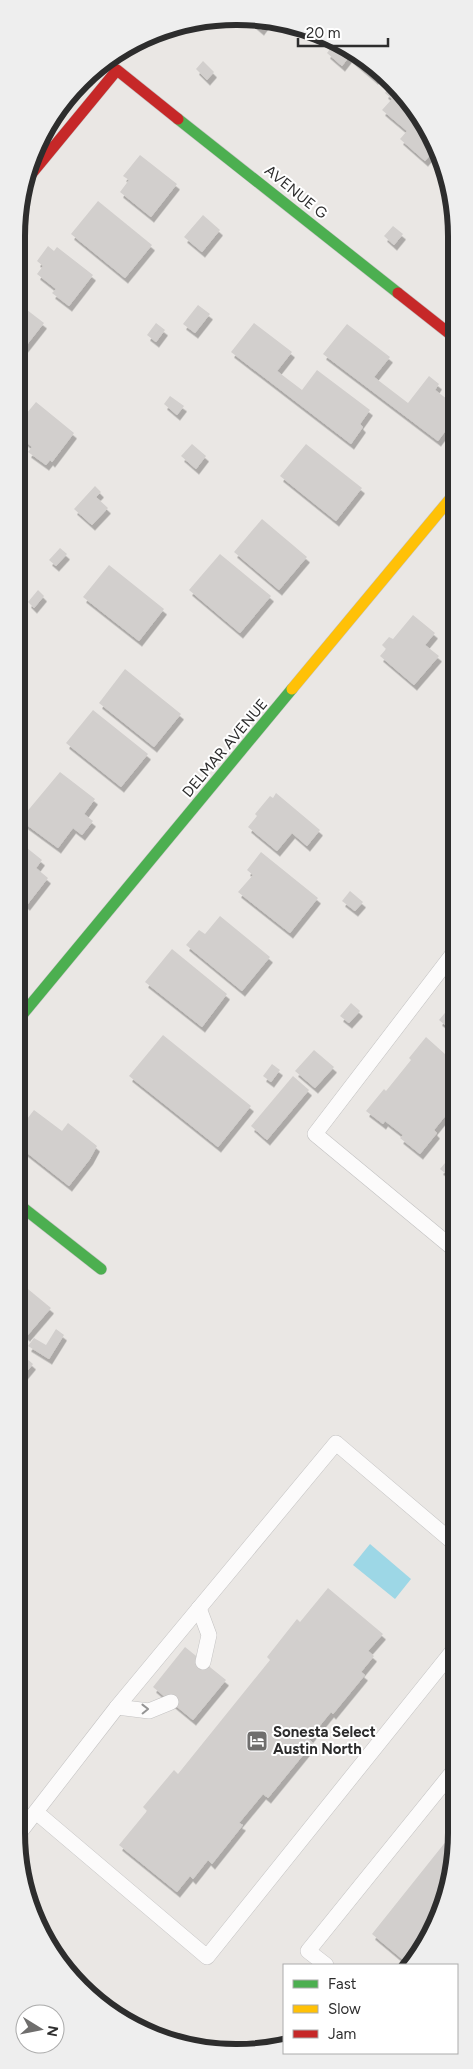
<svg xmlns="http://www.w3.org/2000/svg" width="473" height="2069" viewBox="0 0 473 2069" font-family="Figtree,sans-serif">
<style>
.water{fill:#9dd7e6}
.building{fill:#d2cfcd;filter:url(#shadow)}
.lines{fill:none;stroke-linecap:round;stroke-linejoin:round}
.lane-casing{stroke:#c3c2c2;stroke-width:16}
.fast-casing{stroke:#c3c2c2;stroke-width:12}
.slow-casing{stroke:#c3c2c2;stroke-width:12}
.jam-casing{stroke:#c3c2c2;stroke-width:12}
.lane{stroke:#fcfbfb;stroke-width:15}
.fast{stroke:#4caf50;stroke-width:11}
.slow{stroke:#ffc107;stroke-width:11}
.jam{stroke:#c62828;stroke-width:11}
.oneway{stroke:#949494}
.labels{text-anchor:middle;stroke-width:4;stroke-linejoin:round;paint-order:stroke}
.street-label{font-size:15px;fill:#2d2d2d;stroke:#fff}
.poi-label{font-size:15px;font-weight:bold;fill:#2d2d2d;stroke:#fff;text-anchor:start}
.rim{fill:none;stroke:#2d2d2d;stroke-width:6}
</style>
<defs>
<filter id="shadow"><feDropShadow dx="3" dy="5.5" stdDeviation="0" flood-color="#0004"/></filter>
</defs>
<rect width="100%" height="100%" fill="#eae7e4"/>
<!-- water -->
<path class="water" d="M 370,1544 L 411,1579 L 395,1599 L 353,1565 Z"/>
<!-- building -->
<g class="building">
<path d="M 266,18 L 269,19 L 261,30 L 248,19 Z"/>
<path d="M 321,35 L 334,39 L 381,73 L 375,79 L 349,57 L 342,66 L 327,53 L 333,45 Z"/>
<path d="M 203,61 L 214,72 L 207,80 L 196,69 Z"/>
<path d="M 393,82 L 434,139 L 437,147 L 425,161 L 400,139 L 407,131 L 382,110 L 392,99 L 385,93 Z"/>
<path d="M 140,155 L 177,184 L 151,217 L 120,192 L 129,180 L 123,176 Z"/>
<path d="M 98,201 L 152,245 L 125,278 L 71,234 Z"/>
<path d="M 203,215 L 220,230 L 202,252 L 184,237 Z"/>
<path d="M 393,226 L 403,234 L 394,245 L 384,236 Z"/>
<path d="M 48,246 L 54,251 L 57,247 L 93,275 L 69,306 L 52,293 L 56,289 L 37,274 L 43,266 L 37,261 Z"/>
<path d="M 18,303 L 44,323 L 18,356 Z"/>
<path d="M 198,305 L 210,314 L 195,333 L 183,324 Z"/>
<path d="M 156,323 L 165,330 L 156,342 L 147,335 Z"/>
<path d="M 254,323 L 292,352 L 277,371 L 302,390 L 317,370 L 370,410 L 360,424 L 363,427 L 351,444 L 231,352 Z"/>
<path d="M 347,324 L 390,357 L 374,377 L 408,403 L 429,376 L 439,384 L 435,390 L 455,405 L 455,418 L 438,441 L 323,354 Z"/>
<path d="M 170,396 L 184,406 L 177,415 L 164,404 Z"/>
<path d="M 36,402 L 74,433 L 52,462 L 50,460 L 46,465 L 28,452 L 32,447 L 18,435 L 18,417 L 21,420 Z"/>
<path d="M 192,444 L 206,456 L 196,469 L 181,456 Z"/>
<path d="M 306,444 L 362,488 L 336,521 L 280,476 Z"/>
<path d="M 95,486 L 101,492 L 96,497 L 108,508 L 92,525 L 74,509 Z"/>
<path d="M 262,519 L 307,557 L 279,590 L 234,552 Z"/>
<path d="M 60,548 L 67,554 L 56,566 L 49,560 Z"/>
<path d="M 220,554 L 271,596 L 240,633 L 189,590 Z"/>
<path d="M 109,565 L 164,609 L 139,641 L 83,597 Z"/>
<path d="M 38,590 L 44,596 L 34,608 L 28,602 Z"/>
<path d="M 413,615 L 435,633 L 425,645 L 439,656 L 414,685 L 380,656 L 386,649 L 382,645 L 389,637 L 393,639 Z"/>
<path d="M 125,669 L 181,714 L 154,747 L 99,703 Z"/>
<path d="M 93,710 L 148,754 L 121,787 L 66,743 Z"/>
<path d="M 18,761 L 23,765 L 18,772 Z"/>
<path d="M 60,772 L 95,799 L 84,814 L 93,821 L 82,835 L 73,828 L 58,848 L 20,820 Z"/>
<path d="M 276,793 L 320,830 L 307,846 L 292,833 L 277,851 L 248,827 L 257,816 L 255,814 L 270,796 L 273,798 Z"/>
<path d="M 17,840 L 42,860 L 36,868 L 48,878 L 27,905 L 17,898 Z"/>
<path d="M 261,852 L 318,898 L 290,933 L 238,892 L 253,875 L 247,870 Z"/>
<path d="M 350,891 L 363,902 L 355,911 L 342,901 Z"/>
<path d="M 220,916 L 270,957 L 242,991 L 186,945 L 199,930 L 205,934 Z"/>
<path d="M 172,949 L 227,994 L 202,1027 L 145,982 Z"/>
<path d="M 455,1001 L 455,1033 L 439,1020 Z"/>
<path d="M 351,1003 L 360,1011 L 349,1023 L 340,1016 Z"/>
<path d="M 163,1035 L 251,1106 L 218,1147 L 129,1076 Z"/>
<path d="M 426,1037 L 455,1063 L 455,1104 L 434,1130 L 437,1133 L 420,1154 L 400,1138 L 403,1135 L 385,1121 L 383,1124 L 366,1111 L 384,1089 L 386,1091 L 411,1060 L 409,1058 Z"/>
<path d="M 314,1050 L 334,1067 L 315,1088 L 295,1071 Z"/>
<path d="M 272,1064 L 280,1070 L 271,1082 L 263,1076 Z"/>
<path d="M 293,1076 L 309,1090 L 267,1140 L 251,1126 Z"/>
<path d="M 34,1110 L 62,1131 L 68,1123 L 97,1146 L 90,1159 L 69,1186 L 17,1145 L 17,1132 Z"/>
<path d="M 455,1151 L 455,1181 L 440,1169 Z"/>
<path d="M 17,1280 L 51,1308 L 27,1336 L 17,1328 Z"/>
<path d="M 56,1329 L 64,1335 L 49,1359 L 28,1346 L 34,1338 L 46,1345 Z"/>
<path d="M 26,1358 L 33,1364 L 24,1375 L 17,1368 Z"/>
<path d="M 328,1588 L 383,1634 L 368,1651 L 374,1656 L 361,1672 L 365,1675 L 333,1714 L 331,1712 L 309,1739 L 313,1743 L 268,1798 L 263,1794 L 239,1823 L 243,1825 L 212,1864 L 208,1860 L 193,1879 L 190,1876 L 177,1892 L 119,1845 L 147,1811 L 143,1807 L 174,1770 L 178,1774 L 270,1660 L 267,1657 L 297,1619 L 300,1622 Z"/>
<path d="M 185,1647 L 226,1680 L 193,1720 L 153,1687 Z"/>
<path d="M 455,1838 L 455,1862 L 427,1942 L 408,1964 L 372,1934 L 447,1840 L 451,1843 Z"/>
</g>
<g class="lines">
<!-- lane casing -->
<g class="lane-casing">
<g id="lane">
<path d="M 455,1250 L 315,1134 L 455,951"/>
<path d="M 199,1608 L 209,1635 L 203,1662"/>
<path d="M 117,1707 L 149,1711 L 171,1702"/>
<path d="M 36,1812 L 207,1957 L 455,1648"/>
<path d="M 17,1836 L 117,1707 L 336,1443 L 455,1544"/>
<path d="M 326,1965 L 308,1951 L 455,1769"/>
</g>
</g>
<!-- fast casing -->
<g class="fast-casing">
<g id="fast">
<path d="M 178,119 L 398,293"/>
<path d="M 17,1021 L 292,689"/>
<path d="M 17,1203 L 101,1269"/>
</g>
</g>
<!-- slow casing -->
<g class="slow-casing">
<path id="slow" d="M 292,689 L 455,493"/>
</g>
<!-- jam casing -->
<g class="jam-casing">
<g id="jam">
<path d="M 28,178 L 117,70 L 178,119"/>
<path d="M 398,293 L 455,338"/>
</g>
</g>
<!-- lane -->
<use href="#lane" class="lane"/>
<!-- fast -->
<use href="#fast" class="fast"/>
<!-- slow -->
<use href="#slow" class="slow"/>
<!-- jam -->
<use href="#jam" class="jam"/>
</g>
<!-- one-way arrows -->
<defs><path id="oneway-chevron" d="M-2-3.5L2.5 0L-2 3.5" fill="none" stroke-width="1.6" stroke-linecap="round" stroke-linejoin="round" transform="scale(1.25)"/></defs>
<use class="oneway" href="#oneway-chevron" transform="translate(145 1709) rotate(-1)"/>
<!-- icons -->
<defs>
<g id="hotel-square" transform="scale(1.125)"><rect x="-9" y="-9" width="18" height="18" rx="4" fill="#6f6e6d" stroke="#fff"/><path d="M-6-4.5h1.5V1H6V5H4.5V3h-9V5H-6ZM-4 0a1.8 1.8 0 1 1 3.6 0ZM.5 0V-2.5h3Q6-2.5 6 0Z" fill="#fff"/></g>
</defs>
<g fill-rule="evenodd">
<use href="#hotel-square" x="257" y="1741"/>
</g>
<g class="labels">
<!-- street labels -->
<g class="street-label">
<text transform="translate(296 192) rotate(39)" y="5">AVENUE G</text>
<text transform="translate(225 748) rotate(-50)" y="5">DELMAR AVENUE</text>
</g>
<!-- poi labels -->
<g class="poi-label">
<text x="273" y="1737">Sonesta Select<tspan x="273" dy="17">Austin North</tspan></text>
</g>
</g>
<!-- crop -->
<path d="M0 0H473V2069H0ZM236 25H237A211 211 0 0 1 448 236V1833A211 211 0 0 1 237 2044H236A211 211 0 0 1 25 1833V236A211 211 0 0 1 236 25Z" fill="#eee" fill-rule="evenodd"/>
<path class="rim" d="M236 25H237A211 211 0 0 1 448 236V1833A211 211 0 0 1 237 2044H236A211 211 0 0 1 25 1833V236A211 211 0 0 1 236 25Z"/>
<!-- legend -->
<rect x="283" y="1964" width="175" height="90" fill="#ffffff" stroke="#ababab"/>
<rect x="293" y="1980" width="25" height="8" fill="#4caf50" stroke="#ababab"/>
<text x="328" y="1989" font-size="15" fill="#2d2d2d">Fast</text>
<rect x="293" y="2005" width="25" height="8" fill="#ffc107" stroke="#ababab"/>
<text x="328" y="2014" font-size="15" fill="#2d2d2d">Slow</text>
<rect x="293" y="2030" width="25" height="8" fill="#c62828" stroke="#ababab"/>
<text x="328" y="2039" font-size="15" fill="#2d2d2d">Jam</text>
<!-- north arrow -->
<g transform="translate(40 2029) rotate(100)"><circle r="24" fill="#ffffff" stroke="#ababab"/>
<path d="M0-4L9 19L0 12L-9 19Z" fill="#6f6e6d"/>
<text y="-8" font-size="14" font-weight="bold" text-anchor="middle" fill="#2d2d2d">N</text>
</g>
<!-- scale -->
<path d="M298 38v8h90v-8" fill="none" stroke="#2d2d2d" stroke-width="2.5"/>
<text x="306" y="38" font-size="15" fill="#2d2d2d" stroke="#ffffff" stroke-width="4" paint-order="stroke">20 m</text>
</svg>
